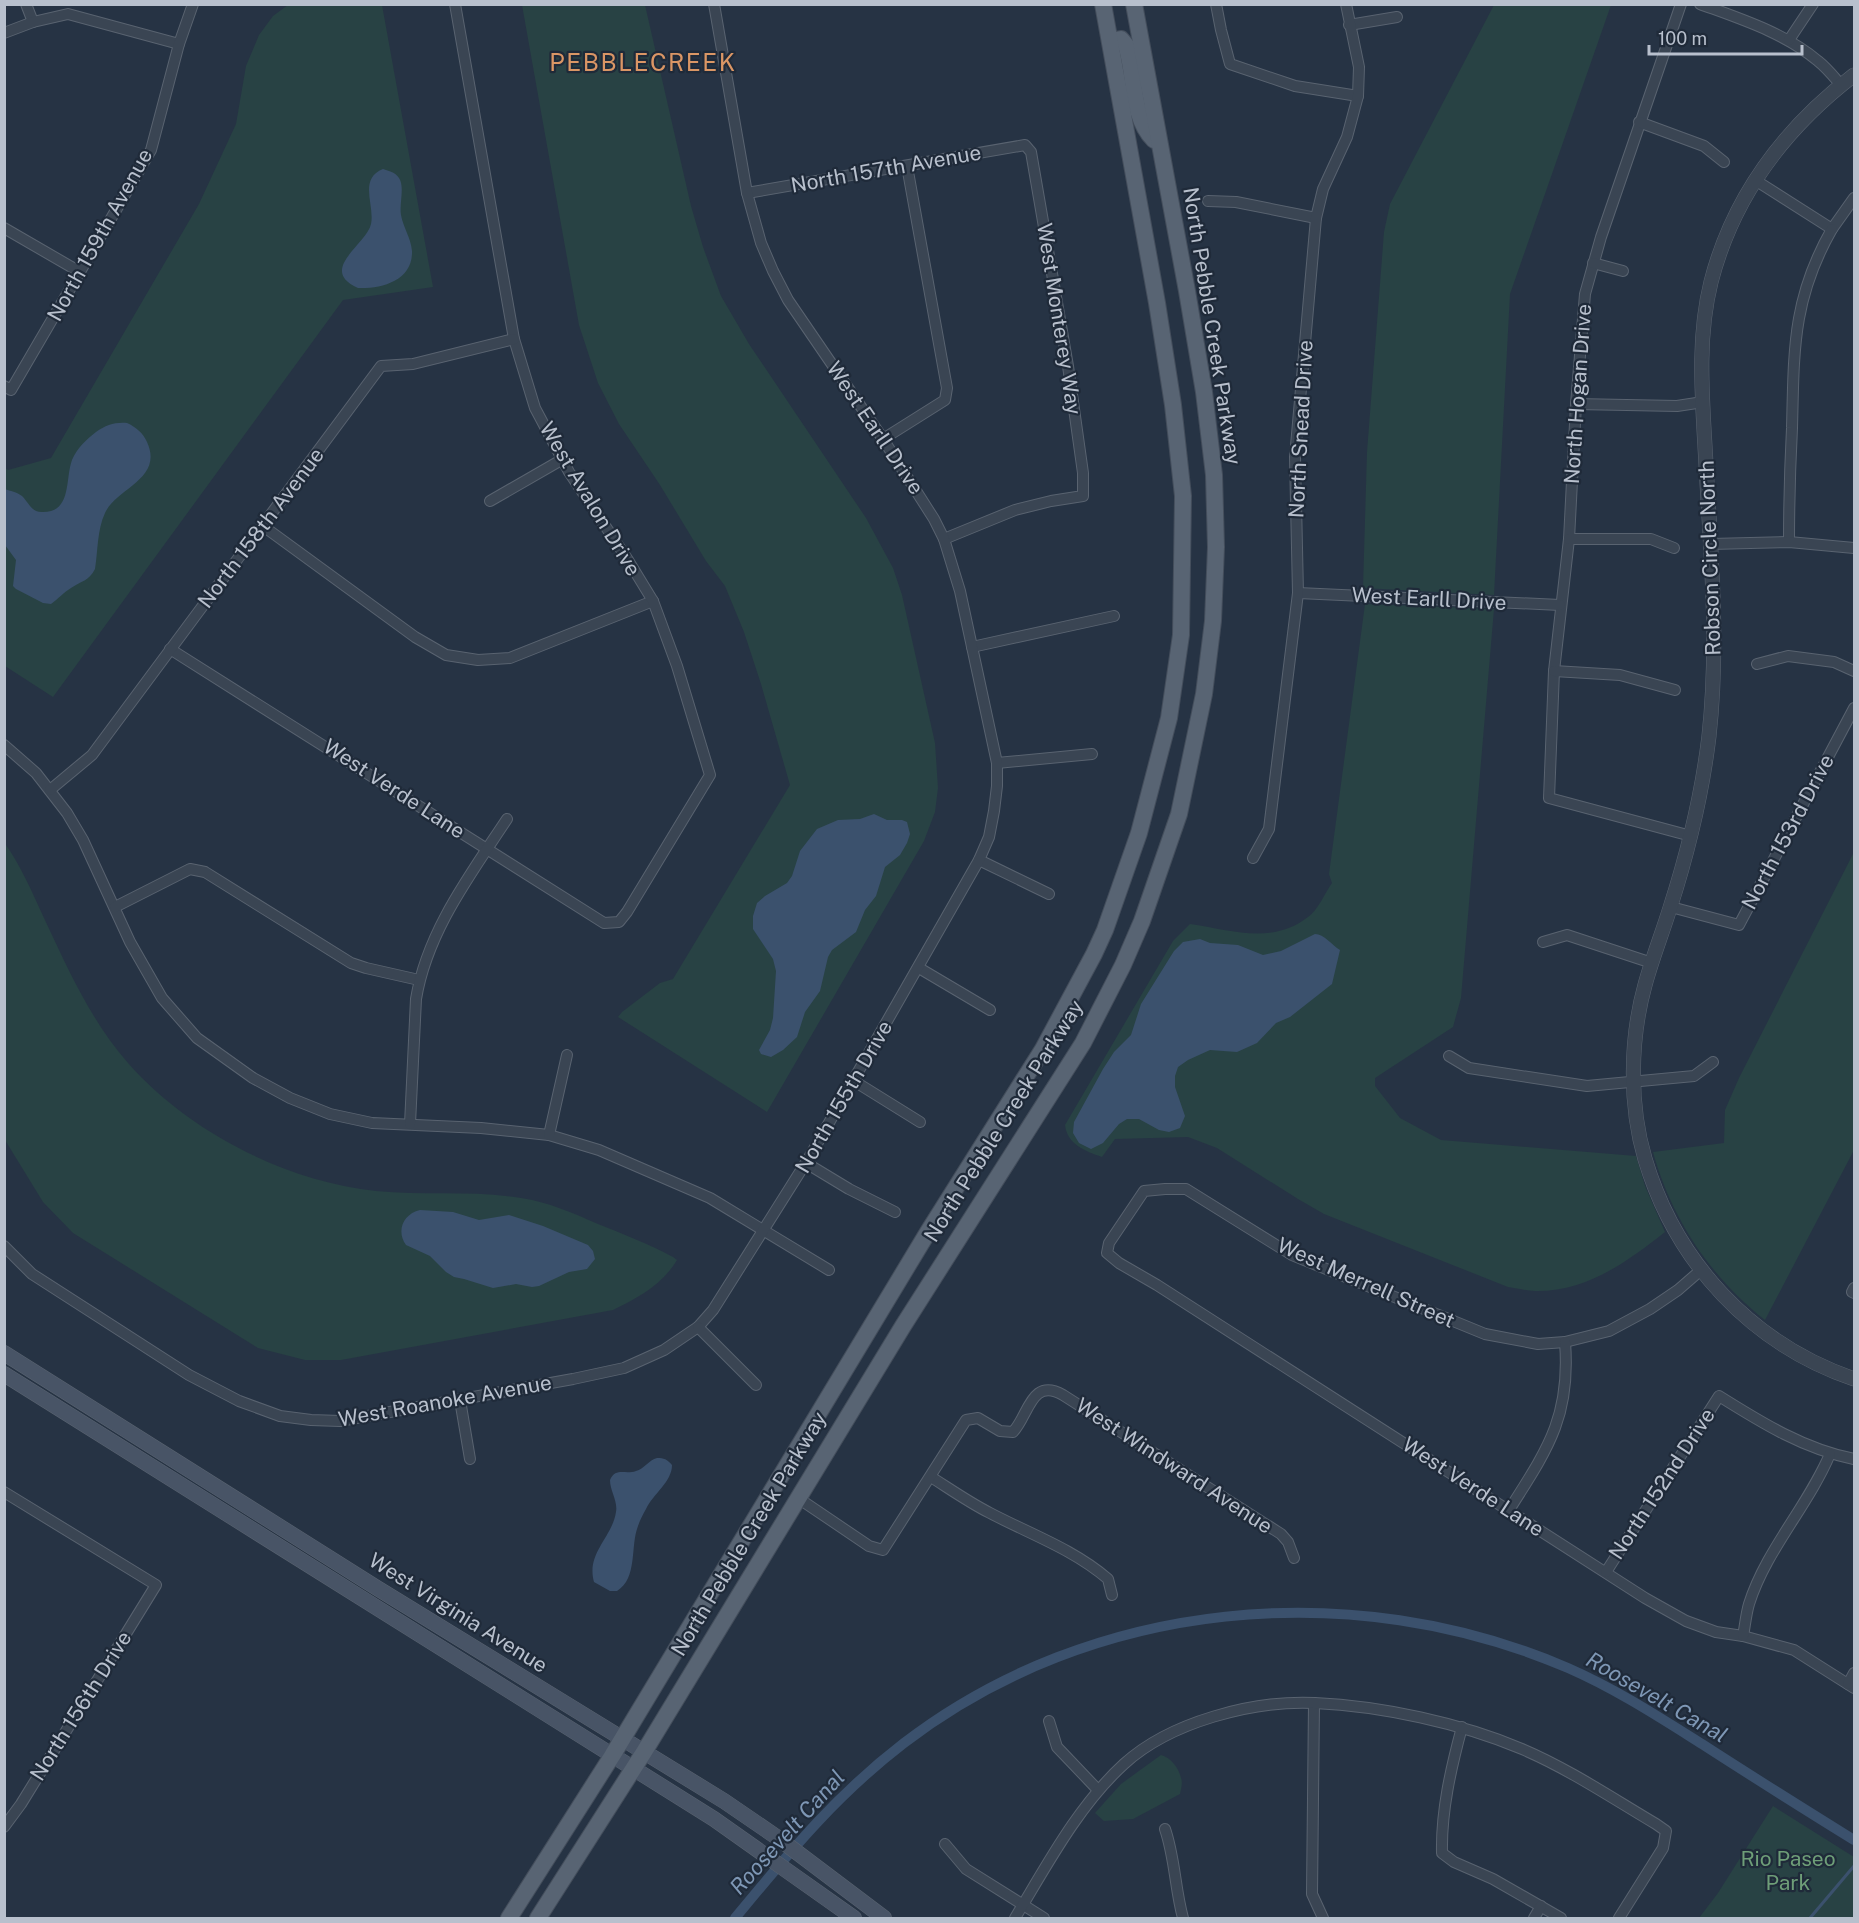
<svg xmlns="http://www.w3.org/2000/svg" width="1859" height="1923" viewBox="0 0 1859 1923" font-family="'Public Sans',sans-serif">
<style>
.green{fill:#284244}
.water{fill:#3b516d}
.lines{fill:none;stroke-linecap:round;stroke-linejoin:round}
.stream{stroke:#3b516d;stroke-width:3}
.canal{stroke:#3b516d;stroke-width:10}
.minor-casing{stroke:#596370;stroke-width:12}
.tertiary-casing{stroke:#596370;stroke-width:15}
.secondary-casing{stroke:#596370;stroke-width:16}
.primary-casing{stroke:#444e5c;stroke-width:18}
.minor{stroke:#3a4553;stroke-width:10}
.tertiary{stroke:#3a4553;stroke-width:14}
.secondary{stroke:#485466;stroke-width:15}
.primary{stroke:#586473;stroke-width:16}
.labels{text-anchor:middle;stroke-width:4.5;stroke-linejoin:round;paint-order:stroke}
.street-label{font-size:21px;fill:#b8c0cd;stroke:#1f2a39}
.park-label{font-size:21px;fill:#6e9e78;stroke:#1f2a39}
.water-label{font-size:22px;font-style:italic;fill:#7e97b5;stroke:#1f2a39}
.quarter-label{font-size:24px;letter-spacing:1.5px;fill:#da9665;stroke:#1f2a39}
</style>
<rect width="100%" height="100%" fill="#263344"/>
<!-- green -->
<g class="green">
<path d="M 288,5 L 382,5 L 433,287 L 343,300 L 53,697 L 5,666 L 4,467 L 8,470 L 51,458 L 199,204 L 236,124 L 246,66 L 259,35 L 273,16 Z"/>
<path d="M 522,5 L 645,5 L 691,206 L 703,247 L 721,296 L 749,344 L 866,518 L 893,568 L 902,595 L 935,743 L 938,788 L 935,812 L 924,841 L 767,1112 L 618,1017 L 622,1012 L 660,983 L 673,979 L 790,785 L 761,684 L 744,632 L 725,586 L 706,561 L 660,485 L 619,424 L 598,383 L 579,325 Z"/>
<path d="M 1494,5 L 1611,5 L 1510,294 L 1494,595 L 1363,588 L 1367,452 L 1384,232 L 1390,204 Z"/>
<path d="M 1365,604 L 1494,609 L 1461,998 L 1453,1027 L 1375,1078 L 1375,1086 L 1400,1118 L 1441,1140 L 1636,1156 L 1645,1186 L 1665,1232 C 1627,1262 1586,1292 1535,1291 C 1526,1291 1517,1288 1508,1287 L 1324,1214 L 1298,1199 L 1217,1148 L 1188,1137 L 1115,1139 L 1102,1157 C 1085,1151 1067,1144 1065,1125 L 1173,941 L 1190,924 C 1231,930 1272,945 1308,917 C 1318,910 1325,893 1332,883 L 1329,874 Z"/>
<path d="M 4,842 C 21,866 32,892 44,918 C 68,969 91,1021 128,1063 C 189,1132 285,1181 376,1191 C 424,1196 474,1190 521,1198 C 548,1202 573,1213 598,1224 C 623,1234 649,1244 673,1257 L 677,1260 C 663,1284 638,1298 613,1310 L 341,1360 L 305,1360 L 258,1348 L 73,1233 L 43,1202 L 5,1140 Z"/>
<path d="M 1854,852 L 1854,1150 L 1765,1320 C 1711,1278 1671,1218 1653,1152 L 1724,1143 L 1725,1110 L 1739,1078 Z"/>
<path d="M 1161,1755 C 1170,1757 1179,1768 1181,1778 C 1183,1782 1181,1789 1180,1794 L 1133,1819 L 1104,1821 L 1095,1813 L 1121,1784 Z"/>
<path d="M 1773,1806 L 1854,1857 L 1854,1918 L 1699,1918 L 1718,1893 Z"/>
</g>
<!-- water -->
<g class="water">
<path d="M 383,169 C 389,171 395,172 399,178 C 405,187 399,204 401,215 C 403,227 411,238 412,251 C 413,281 381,289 358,288 C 317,270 367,244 371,224 C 375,205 358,179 383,169 Z"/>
<path d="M 127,423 C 136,427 143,433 147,442 C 164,479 116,488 105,513 C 97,530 98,551 95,569 C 89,581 81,581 71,588 C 64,592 58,599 51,604 L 43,603 L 16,589 L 13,586 L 16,560 L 5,545 L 5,489 C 10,491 17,492 22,496 C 29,503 32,513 43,512 C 72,512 65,479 72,460 C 77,448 86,440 96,432 C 106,425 115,422 127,423 Z"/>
<path d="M 874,814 L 887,820 L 902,820 L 907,822 L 910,834 L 907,843 L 900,855 L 885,867 L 876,896 L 865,910 L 856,932 L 832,950 L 828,957 L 820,991 L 805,1012 L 797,1037 L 783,1050 L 771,1057 L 761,1054 L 759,1050 L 770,1030 L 773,1018 L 776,971 L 773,959 L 753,929 L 753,916 L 757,903 L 765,896 L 787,883 L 792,876 L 800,851 L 817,829 L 838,820 L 860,819 Z"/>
<path d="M 1315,934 C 1324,934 1332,945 1340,950 L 1332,984 L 1290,1017 L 1276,1023 L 1257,1043 L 1237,1052 L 1210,1050 L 1188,1060 L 1178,1067 L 1175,1076 L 1175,1087 L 1185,1116 L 1180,1128 L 1169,1132 L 1159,1130 L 1139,1119 L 1127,1119 L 1119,1124 L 1103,1143 L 1091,1149 L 1079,1143 L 1073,1133 L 1074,1122 L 1103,1069 L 1114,1052 L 1131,1035 L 1141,1004 L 1174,951 L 1183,942 L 1200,939 L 1210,943 L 1238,945 L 1263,955 L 1281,951 Z"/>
<path d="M 420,1210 L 453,1212 L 479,1220 L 509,1215 L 543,1226 L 588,1245 L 593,1251 L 595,1259 L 587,1269 L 569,1272 L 539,1286 L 532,1287 L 516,1284 L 493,1288 L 464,1279 L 454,1277 L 446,1272 L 430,1256 L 406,1245 C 396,1231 403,1214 420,1210 Z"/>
<path d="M 657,1458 C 664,1458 667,1459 672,1465 C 672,1482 653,1494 646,1509 C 643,1514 640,1520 638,1526 C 630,1546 638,1578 617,1591 L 610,1591 L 594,1582 C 586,1553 612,1538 616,1512 C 618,1501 610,1491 610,1480 C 616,1467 625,1475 636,1471 C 644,1469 649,1460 657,1458 Z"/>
</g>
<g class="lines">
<!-- stream -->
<path class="stream" d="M 1810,1918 L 1854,1866"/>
<!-- canal -->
<path class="canal" d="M 735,1918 C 789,1853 835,1796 904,1743 C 1092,1599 1352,1575 1568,1668 C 1616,1689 1659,1717 1702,1744 C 1753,1777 1804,1809 1854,1840"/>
<!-- minor casing -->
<g class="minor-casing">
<g id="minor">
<path d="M 26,4 L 33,22"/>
<path d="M 1216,4 L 1221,30 L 1230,64 L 1295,86 L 1358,96"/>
<path d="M 1681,4 L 1601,237 L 1585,294 L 1576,404 L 1569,539 L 1554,671 L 1549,798 L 1691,836"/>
<path d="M 1700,4 C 1741,19 1785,33 1818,61 C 1827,68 1834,77 1841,85"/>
<path d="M 1349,25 L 1397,17"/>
<path d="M 4,33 L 33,22 L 68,14 L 179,44"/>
<path d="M 1789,40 L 1813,4"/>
<path d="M 1639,122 L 1704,146 L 1724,162"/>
<path d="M 1755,180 L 1832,229 L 1854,198"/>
<path d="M 747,193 L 1025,145 L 1031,152 L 1068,366 L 1083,473 L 1083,496 L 1051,501 L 1015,510 L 944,539"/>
<path d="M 1208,201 L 1236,202 L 1316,218"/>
<path d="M 4,228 L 80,272"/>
<path d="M 1593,263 L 1623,271"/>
<path d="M 4,386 L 11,390 L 151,150 L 179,44 L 193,4"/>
<path d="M 1576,404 L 1677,406 L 1703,402"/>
<path d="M 883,439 L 945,400 L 947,388 L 907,166"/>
<path d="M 490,501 L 563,459"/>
<path d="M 263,526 L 415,637 L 446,655 L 478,660 L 510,658 L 653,601"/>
<path d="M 1569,539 L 1651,539 L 1674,548"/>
<path d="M 1789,542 C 1789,504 1790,466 1792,428 C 1794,351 1792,299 1832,229"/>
<path d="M 1711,544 L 1789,542 L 1854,548"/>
<path d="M 1298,593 L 1560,605"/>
<path d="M 972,647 L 1114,616"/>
<path d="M 170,649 L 604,923 L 619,922 L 627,912 L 710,775 L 677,666 L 653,601 L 628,560 L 569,472 L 535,408 L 514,339 L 455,4"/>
<path d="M 1757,664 L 1788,656 L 1834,662 L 1854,671"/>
<path d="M 1554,671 L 1620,675 L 1675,690"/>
<path d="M 4,745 L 36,773 L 67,813 L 83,840 L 130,942 L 162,998 L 197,1038 L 253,1078 L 290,1098 L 330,1114 L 372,1123 L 481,1128 L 549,1135 L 599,1150 L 710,1198 L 829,1270"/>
<path d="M 997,763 L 1092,754"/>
<path d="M 50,790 L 92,755 L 381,366 L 413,364 L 514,339"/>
<path d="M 1253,858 L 1269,829 L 1298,593 L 1295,457 L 1316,218 L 1323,189 L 1347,137 L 1358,96 L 1359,67 L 1346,4"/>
<path d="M 979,860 L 1049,894"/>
<path d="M 115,907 L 190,869 L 205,872 L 351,963 L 366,968 L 419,980"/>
<path d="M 1671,907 L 1739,925 L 1854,708"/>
<path d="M 1543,942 L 1567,935 L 1652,963"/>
<path d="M 919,968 L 990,1010"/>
<path d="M 1449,1056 L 1469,1068 L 1587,1086 L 1694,1076 L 1713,1062"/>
<path d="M 854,1081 L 920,1122"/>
<path d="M 410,1124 L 416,999 C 427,932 470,875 507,819"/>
<path d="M 549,1135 L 567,1055"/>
<path d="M 806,1163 L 849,1189 L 895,1212"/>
<path d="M 4,1246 L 32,1274 L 189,1375 L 239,1401 L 280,1416 L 311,1420 L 340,1421 L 573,1379 L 624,1368 L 664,1350 L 698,1327 L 713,1310 L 810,1156 L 979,860 L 989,837 L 994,811 L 997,786 L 997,763 L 960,591 L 944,539 L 934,519 L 883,439 L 788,300 L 773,271 L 761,243 L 747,193 L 714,4"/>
<path d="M 1701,1270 L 1678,1290 L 1650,1309 L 1609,1331 L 1565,1342 L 1538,1344 L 1485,1334 L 1292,1255 L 1186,1189 L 1165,1189 L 1144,1191 L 1109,1243 L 1107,1253 L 1119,1263 L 1157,1285 L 1645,1598 L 1686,1621 L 1716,1632 L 1743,1636 L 1794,1650 L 1854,1688"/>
<path d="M 1854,1288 L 1852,1292 L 1854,1293"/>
<path d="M 698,1327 L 756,1385"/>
<path d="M 460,1400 L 470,1459"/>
<path d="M 931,1477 C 950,1489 970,1503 990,1513 C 1030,1534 1073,1549 1108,1579 L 1112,1595"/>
<path d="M 4,1492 L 156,1585 L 21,1804 L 4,1827"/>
<path d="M 798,1498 L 869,1546 L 883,1550 L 966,1420 L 978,1418 L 1000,1431 L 1013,1432 C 1029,1415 1031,1377 1063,1395 L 1281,1534 L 1288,1542 L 1294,1558"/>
<path d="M 1509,1510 C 1547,1450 1571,1417 1565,1342"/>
<path d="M 1606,1572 L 1719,1396 C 1762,1423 1804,1449 1854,1459"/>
<path d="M 1743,1636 C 1745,1626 1746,1614 1749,1604 C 1766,1550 1808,1506 1830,1454"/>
<path d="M 1848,1684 L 1854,1673"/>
<path d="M 1314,1703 L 1312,1894 L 1323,1918"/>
<path d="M 1049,1721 L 1057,1747 L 1098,1790"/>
<path d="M 1462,1727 C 1451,1768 1441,1811 1442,1853 L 1454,1862 L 1493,1879 L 1561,1918"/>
<path d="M 1165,1829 C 1175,1858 1175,1889 1183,1918"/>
<path d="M 945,1844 L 966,1869 L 1044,1918"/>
<path d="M 1015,1918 C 1047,1865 1078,1806 1124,1764 C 1170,1722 1253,1700 1315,1703 C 1381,1706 1461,1723 1522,1749 C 1569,1769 1612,1798 1656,1824 L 1666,1831 L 1663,1848 L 1619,1918"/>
<path d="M 1534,1918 L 1541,1906"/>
</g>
</g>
<!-- tertiary casing -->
<g class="tertiary-casing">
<path id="tertiary" d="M 1854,75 C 1785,128 1733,196 1711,282 C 1696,342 1703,404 1706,465 C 1711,556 1719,645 1709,736 C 1702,795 1688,852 1670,908 C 1662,934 1652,959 1645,985 C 1630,1039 1629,1105 1645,1159 C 1676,1263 1752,1344 1854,1379"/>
</g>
<!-- secondary casing -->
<g class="secondary-casing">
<g id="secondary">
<path d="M 4,1353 L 377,1588 L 724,1801 L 778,1838 L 884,1918"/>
<path d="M 4,1374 L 714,1819 L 854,1918"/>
</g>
</g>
<!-- primary casing -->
<g class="primary-casing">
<g id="primary">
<path d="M 1110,41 L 1121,39 L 1126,45 C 1136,75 1130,116 1154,140"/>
<path d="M 509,1918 L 612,1756 L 928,1232 L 1043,1049 L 1094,954 L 1105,930 L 1139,833 L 1169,718 L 1181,635 L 1183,496 L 1173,405 L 1157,303 L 1103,4"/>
<path d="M 538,1918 L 644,1752 L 903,1326 L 1083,1043 L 1123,965 L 1142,921 L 1179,814 L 1204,694 L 1213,621 L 1216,547 L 1214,475 L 1204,392 L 1187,291 L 1134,4"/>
</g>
</g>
<!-- minor -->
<use href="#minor" class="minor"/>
<!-- tertiary -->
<use href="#tertiary" class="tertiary"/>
<!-- secondary -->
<use href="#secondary" class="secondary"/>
<!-- primary -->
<use href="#primary" class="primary"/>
</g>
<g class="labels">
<!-- street labels -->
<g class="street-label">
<text transform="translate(886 169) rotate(-10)" y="7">North 157th Avenue</text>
<text transform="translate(100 235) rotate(-61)" y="7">North 159th Avenue</text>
<text transform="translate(1059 319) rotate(81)" y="7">West Monterey Way</text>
<text transform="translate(1212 326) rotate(81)" y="7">North Pebble Creek Parkway</text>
<text transform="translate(1578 394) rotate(-86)" y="7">North Hogan Drive</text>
<text transform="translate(875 428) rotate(56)" y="7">West Earll Drive</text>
<text transform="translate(1301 429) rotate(-87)" y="7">North Snead Drive</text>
<text transform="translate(590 499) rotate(59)" y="7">West Avalon Drive</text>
<text transform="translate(261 528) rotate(-53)" y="7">North 158th Avenue</text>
<text transform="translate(1710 558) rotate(-92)" y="7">Robson Circle North</text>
<text transform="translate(1429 599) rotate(3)" y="7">West Earll Drive</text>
<text transform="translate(394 789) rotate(33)" y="7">West Verde Lane</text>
<text transform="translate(1788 832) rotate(-62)" y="7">North 153rd Drive</text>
<text transform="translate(844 1097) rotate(-60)" y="7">North 155th Drive</text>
<text transform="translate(1004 1121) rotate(-58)" y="7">North Pebble Creek Parkway</text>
<text transform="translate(1366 1283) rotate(24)" y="7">West Merrell Street</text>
<text transform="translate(445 1401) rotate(-10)" y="7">West Roanoke Avenue</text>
<text transform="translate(1174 1466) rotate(33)" y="7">West Windward Avenue</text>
<text transform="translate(1662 1484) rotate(-57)" y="7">North 152nd Drive</text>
<text transform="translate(1473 1487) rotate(33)" y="7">West Verde Lane</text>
<text transform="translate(749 1534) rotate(-59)" y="7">North Pebble Creek Parkway</text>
<text transform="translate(458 1613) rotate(32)" y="7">West Virginia Avenue</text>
<text transform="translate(81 1706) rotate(-58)" y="7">North 156th Drive</text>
</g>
<!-- park labels -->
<g class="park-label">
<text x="1788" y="1866">Rio Paseo<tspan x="1788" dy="24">Park</tspan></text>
</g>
<!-- water labels -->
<g class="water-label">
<text transform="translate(1657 1697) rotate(30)" y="8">Roosevelt Canal</text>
<text transform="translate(787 1832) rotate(-48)" y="8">Roosevelt Canal</text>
</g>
<!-- quarter labels -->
<g class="quarter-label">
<text x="643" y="71">PEBBLECREEK</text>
</g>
</g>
<!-- border -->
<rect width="1859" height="1923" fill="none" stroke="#b8c0cd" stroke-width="12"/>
<!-- scale -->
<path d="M1649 45v9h153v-9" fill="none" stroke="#b8c0cd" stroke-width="3"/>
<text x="1658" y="45" font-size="18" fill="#b8c0cd" stroke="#1f2a39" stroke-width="4.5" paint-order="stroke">100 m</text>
</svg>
